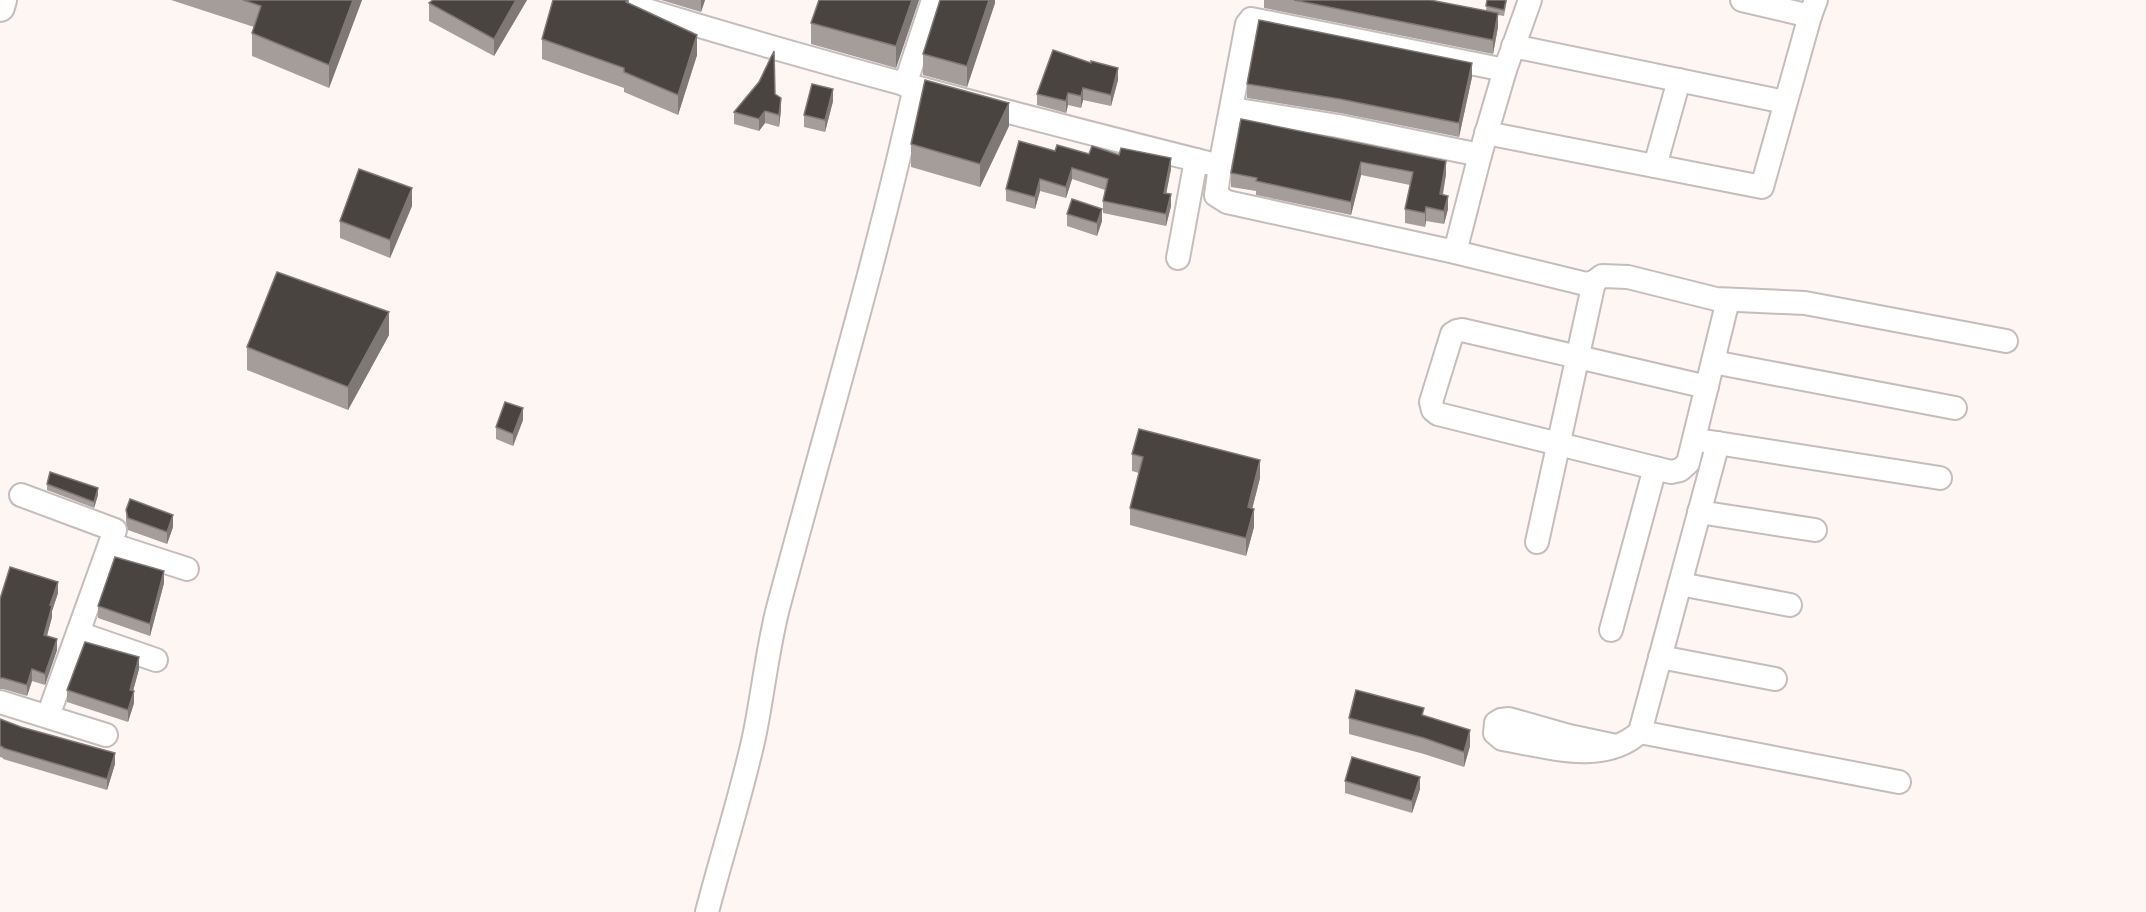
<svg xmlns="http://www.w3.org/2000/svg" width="2146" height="912" viewBox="0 0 2146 912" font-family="'Asap Condensed',sans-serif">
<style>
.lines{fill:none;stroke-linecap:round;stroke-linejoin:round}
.minor-casing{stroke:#c5bdbb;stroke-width:26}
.major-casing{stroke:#c5bdbb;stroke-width:32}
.minor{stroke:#fff;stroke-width:22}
.major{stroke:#fff;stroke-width:28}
.wall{fill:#a49d9a}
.shaded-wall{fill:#7f7976}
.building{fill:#494440;stroke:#7f7976;stroke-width:1.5}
</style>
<rect width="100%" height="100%" fill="#fef6f3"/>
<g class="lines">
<!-- minor casing -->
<g class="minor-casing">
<g id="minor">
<path d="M 614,0 C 814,62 1017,115 1220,166 L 1247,24 L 1251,19 L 1505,70"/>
<path d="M 1742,0 L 1810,16"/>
<path d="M 1513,46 L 1785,102"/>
<path d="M 905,85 L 933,0"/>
<path d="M 1232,109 L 1338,126 L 1480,155"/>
<path d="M 1486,133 L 1762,187 L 1810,16 L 1816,0"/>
<path d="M 1220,166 L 1216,195 L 1227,202 L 1455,252 L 1586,284 L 1594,282 L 1602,276 L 1628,277 L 1716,299 L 1805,303 L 2006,341"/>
<path d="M 1655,166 L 1679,80"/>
<path d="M 1455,252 L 1480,155 L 1505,70 L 1530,0"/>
<path d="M 1178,258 L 1196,160"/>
<path d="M 1713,362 L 1955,408"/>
<path d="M 1707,387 L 1462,330 L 1457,331 L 1452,334 L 1431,402 L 1433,410 L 1438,414 L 1671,472 L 1680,470 L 1688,463 L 1728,300"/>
<path d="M 1704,441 L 1940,478"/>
<path d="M 21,495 L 115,530 L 48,716"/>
<path d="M 1699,512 L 1815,530"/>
<path d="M 1537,542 L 1594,282"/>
<path d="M 110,544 L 187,569"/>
<path d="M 1680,584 L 1790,605"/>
<path d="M 1611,630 L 1655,468"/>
<path d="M 78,633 L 156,660"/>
<path d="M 1660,657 L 1775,679"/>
<path d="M 0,702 L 106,735"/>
<path d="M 1640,732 L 1899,782"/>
<path d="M 1616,746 L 1569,736 L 1509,719 L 1501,720 L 1496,723 L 1495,733 L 1502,739 C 1546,746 1603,766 1640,732 L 1718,443"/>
<path d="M 707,912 C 722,854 741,796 754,737 C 763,694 767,651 778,608 C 824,435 876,263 915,87"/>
</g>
</g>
<!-- major casing -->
<g class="major-casing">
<path id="major" d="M 0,7 L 2,0"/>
</g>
<!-- minor -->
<use href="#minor" class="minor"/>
<!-- major -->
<use href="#major" class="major"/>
</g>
<!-- wall -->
<g class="wall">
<path d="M 171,0 L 362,0 L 329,88 L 252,56 L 252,33 L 254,27 Z"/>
<path d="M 433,0 L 527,0 L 494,56 L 429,21 L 429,3 Z"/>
<path d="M 629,0 L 629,3 L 697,55 L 678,115 L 624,92 L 624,88 L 542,59 L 542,39 Z"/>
<path d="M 661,0 L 705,0 L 701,12 Z"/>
<path d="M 919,0 L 896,68 L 811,44 L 811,23 Z"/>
<path d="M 995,0 L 995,3 L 967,87 L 923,75 L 923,54 Z"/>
<path d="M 1264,0 L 1430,0 L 1486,11 L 1487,0 L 1507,0 L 1504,16 L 1498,15 L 1498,27 L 1493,54 L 1264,8 Z"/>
<path d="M 1472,77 L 1459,137 L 1340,113 L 1247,98 L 1247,84 Z"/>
<path d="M 1118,80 L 1111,106 L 1083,100 L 1081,108 L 1068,105 L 1066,113 L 1037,105 L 1037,94 Z"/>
<path d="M 775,94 L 781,110 L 779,127 L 765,123 L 759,131 L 734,124 L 734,112 Z"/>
<path d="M 833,101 L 825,132 L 804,127 L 804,115 Z"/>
<path d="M 1241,119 L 1446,174 L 1443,195 L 1448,209 L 1444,224 L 1426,221 L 1425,227 L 1405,223 L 1405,209 L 1410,185 L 1361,175 L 1351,215 L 1256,195 L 1256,191 L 1231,187 L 1231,173 Z"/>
<path d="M 1009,126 L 980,187 L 911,167 L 911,144 Z"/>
<path d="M 1055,151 L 1089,154 L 1119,155 L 1171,169 L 1166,193 L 1171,206 L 1166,226 L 1103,213 L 1103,201 L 1105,190 L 1072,179 L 1066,198 L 1040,191 L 1035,209 L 1006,201 L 1006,189 Z"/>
<path d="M 412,206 L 390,258 L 340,238 L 340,221 Z"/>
<path d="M 1067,214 L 1102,221 L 1097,236 L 1067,226 Z"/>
<path d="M 389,335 L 348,410 L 247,370 L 247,347 Z"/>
<path d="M 523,420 L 513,446 L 496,439 L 496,427 Z"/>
<path d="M 1132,454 L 1260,478 L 1252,509 L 1254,527 L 1246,556 L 1130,525 L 1130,508 L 1139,473 L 1132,471 Z"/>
<path d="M 47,484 L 98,495 L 94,508 L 47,490 Z"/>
<path d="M 126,510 L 173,527 L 167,544 L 128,530 L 126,522 Z"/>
<path d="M 164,583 L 150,636 L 98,618 L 98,606 Z"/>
<path d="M 58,593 L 52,611 L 52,617 L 47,636 L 57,650 L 45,685 L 32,681 L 27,696 L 3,689 L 0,689 L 0,599 Z"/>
<path d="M 139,669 L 133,691 L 134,703 L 128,722 L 67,702 L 67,690 Z"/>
<path d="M 1424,716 L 1470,746 L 1464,767 L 1424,754 L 1349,734 L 1349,718 Z"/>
<path d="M 0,719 L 115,764 L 107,790 L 3,759 L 3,758 L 0,757 Z"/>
<path d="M 1345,781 L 1420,789 L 1412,813 L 1345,793 Z"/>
</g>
<!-- shaded-wall -->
<g class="shaded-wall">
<path d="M 353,0 L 362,0 L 329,88 L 329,65 Z"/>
<path d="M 516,0 L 527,0 L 494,56 L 494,39 Z"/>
<path d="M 701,0 L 705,0 L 701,12 Z"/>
<path d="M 912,0 L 919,0 L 896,68 L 896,46 Z"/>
<path d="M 989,0 L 995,0 L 995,3 L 967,87 L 967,66 Z"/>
<path d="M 1498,13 L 1498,27 L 1493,54 L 1493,40 Z"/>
<path d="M 697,35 L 697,55 L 678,115 L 678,95 Z"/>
<path d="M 1472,63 L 1472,77 L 1459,137 L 1459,123 Z"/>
<path d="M 1118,68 L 1118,80 L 1111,106 L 1111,95 Z"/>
<path d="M 1083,88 L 1083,100 L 1081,108 L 1081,96 Z"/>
<path d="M 833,89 L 833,101 L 825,132 L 825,120 Z"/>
<path d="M 1068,93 L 1068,105 L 1066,113 L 1066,101 Z"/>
<path d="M 781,98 L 781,110 L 779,127 L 779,115 Z"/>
<path d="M 1009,103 L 1009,126 L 980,187 L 980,164 Z"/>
<path d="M 765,111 L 765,123 L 759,131 L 759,119 Z"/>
<path d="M 1171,158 L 1171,169 L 1164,205 L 1164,193 Z"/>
<path d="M 1446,161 L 1446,174 L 1440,208 L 1440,194 Z"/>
<path d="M 1361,162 L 1361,175 L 1351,215 L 1351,202 Z"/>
<path d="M 1072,168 L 1072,179 L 1066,198 L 1066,187 Z"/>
<path d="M 1040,179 L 1040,191 L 1035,209 L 1035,197 Z"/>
<path d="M 412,188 L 412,206 L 390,258 L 390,240 Z"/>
<path d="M 1171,194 L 1171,206 L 1166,226 L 1166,214 Z"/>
<path d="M 1448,196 L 1448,209 L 1444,224 L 1444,211 Z"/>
<path d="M 1426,207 L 1426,221 L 1425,227 L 1425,213 Z"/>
<path d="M 1102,209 L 1102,221 L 1097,236 L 1097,223 Z"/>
<path d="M 389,312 L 389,335 L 348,410 L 348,387 Z"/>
<path d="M 523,408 L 523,420 L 513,446 L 513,434 Z"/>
<path d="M 1260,460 L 1260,478 L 1248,525 L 1248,507 Z"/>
<path d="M 98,488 L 98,495 L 94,508 L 94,502 Z"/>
<path d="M 1254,509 L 1254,527 L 1246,556 L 1246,538 Z"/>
<path d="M 173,515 L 173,527 L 167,544 L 167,532 Z"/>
<path d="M 164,571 L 164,583 L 150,636 L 150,624 Z"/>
<path d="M 58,582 L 58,593 L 52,611 L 52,617 L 44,646 L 44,635 L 50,605 Z"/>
<path d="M 57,639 L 57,650 L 45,685 L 45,674 Z"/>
<path d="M 139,657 L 139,669 L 130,702 L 130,690 Z"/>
<path d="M 32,669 L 32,681 L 27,696 L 27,685 Z"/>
<path d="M 134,691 L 134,703 L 128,722 L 128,710 Z"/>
<path d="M 1470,730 L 1470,746 L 1464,767 L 1464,752 Z"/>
<path d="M 115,753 L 115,764 L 107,790 L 107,779 Z"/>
<path d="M 1420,777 L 1420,789 L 1412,813 L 1412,801 Z"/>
</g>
<!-- building -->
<g class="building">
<path d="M 243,0 L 353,0 L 329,65 L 252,33 L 261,6 Z"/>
<path d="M 433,0 L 516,0 L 494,39 L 429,3 Z"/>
<path d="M 553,0 L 628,0 L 626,2 L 697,35 L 678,95 L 624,72 L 624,68 L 542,39 Z"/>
<path d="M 819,0 L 912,0 L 896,46 L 811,23 Z"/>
<path d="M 940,0 L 989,0 L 967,66 L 923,54 Z"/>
<path d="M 1294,0 L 1430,0 L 1498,13 L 1493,40 Z"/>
<path d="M 1487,0 L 1506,0 L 1504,10 L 1486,6 Z"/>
<path d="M 1259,20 L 1472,63 L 1459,123 L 1340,99 L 1247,84 Z"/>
<path d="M 1053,50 L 1091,63 L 1091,61 L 1118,68 L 1111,95 L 1083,88 L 1081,96 L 1068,93 L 1066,101 L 1037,94 Z"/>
<path d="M 774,51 L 775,94 L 781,98 L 779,115 L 765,111 L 759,119 L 734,112 L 759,82 Z"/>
<path d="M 925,80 L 1009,103 L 980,164 L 911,144 Z"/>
<path d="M 812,84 L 833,89 L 825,120 L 804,115 Z"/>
<path d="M 1241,119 L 1446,161 L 1440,194 L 1448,196 L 1444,211 L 1426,207 L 1425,213 L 1405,209 L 1413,172 L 1361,162 L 1351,202 L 1256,181 L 1257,178 L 1231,173 Z"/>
<path d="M 1019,141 L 1055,151 L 1057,145 L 1089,154 L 1092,146 L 1119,155 L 1121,148 L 1171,158 L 1164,193 L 1171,194 L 1166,214 L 1103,201 L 1108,179 L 1072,168 L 1066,187 L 1040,179 L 1035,197 L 1006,189 Z"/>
<path d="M 359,169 L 412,188 L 390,240 L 340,221 Z"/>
<path d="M 1072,199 L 1102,209 L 1097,223 L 1067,214 Z"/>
<path d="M 277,272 L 389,312 L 348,387 L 247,347 Z"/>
<path d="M 505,402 L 523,408 L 513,434 L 496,427 Z"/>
<path d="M 1139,429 L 1260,460 L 1248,507 L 1254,509 L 1246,538 L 1130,508 L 1143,457 L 1132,454 Z"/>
<path d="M 50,472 L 98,488 L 94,502 L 47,484 Z"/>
<path d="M 130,499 L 173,515 L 167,532 L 128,518 L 126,510 Z"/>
<path d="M 115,557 L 164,571 L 150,624 L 98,606 Z"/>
<path d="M 10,567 L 58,582 L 50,605 L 52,606 L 44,635 L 57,639 L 45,674 L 32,669 L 27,685 L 3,678 L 0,678 L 0,599 Z"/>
<path d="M 85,642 L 139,657 L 130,690 L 134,691 L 128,710 L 67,690 Z"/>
<path d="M 1356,690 L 1424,708 L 1422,715 L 1470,730 L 1464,752 L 1424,738 L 1349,718 Z"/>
<path d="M 0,719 L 21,727 L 115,753 L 107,779 L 3,748 L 3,747 L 0,746 Z"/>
<path d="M 1352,757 L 1420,777 L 1412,801 L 1345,781 Z"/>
</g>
</svg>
